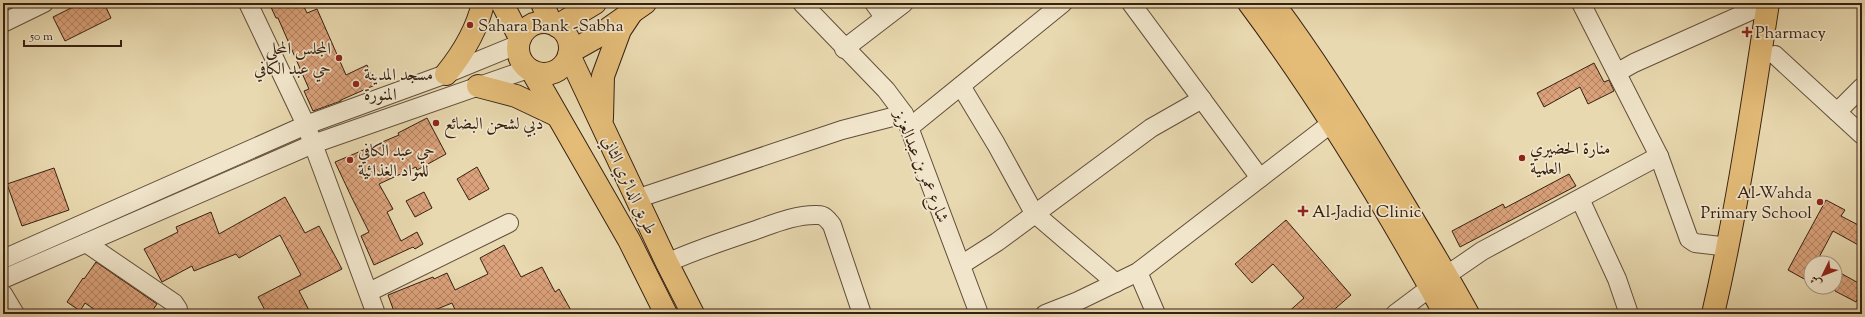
<svg xmlns="http://www.w3.org/2000/svg" width="1865" height="317" viewBox="0 0 1865 317" font-family="'Sorts Mill Goudy',Amiri,serif">
<style>
.building{fill:url(#building-cross-hatch);stroke:#362112}
.lines{fill:none;stroke-linecap:round;stroke-linejoin:round}
.minor-casing{stroke:#634f3a;stroke-width:20}
.major-casing{stroke:#362112;stroke-width:24}
.minor{stroke:#f1e6cc;stroke-width:18}
.major{stroke:#e4bc78;stroke-width:22}
.poi-dot{fill:#8f2418;stroke:#f1e6cc;stroke-width:1.5}
.labels{text-anchor:middle;stroke-width:3.5;stroke-linejoin:round;paint-order:stroke}
.poi-label{font-size:17px;fill:#362112;stroke:#f1e6cc;text-anchor:start}
.street-label{font-size:17px;fill:#362112;stroke:#f1e6cc}
</style>
<defs>
<pattern id="building-cross-hatch" width="8" height="8" patternUnits="userSpaceOnUse"><rect width="8" height="8" fill="#dba27b"/><path d="M0 0l8 8M0 8l8-8" fill="none" stroke="#b28463"/></pattern>
</defs>
<rect width="100%" height="100%" fill="#e9d9b0"/>
<filter id="stains"><feTurbulence type="fractalNoise" baseFrequency=".005" numOctaves="4"/><feColorMatrix values="0 0 0 0 .2 0 0 0 0 .09 0 0 0 0 .02 0 0 0 .5 -.17"/></filter>
<radialGradient id="worn" r=".72"><stop offset=".6" stop-color="#630" stop-opacity="0"/><stop offset="1" stop-color="#630" stop-opacity=".3"/></radialGradient>
<!-- building -->
<g class="building">
<path d="M 81,3 L 104,3 L 111,18 L 65,41 L 53,17 Z"/>
<path d="M 269,3 L 302,3 L 307,13 L 317,9 L 346,75 L 367,65 L 375,85 L 341,100 L 341,101 L 313,111 L 304,91 L 309,89 L 278,18 L 276,18 Z"/>
<path d="M 1594,63 L 1604,82 L 1609,80 L 1614,91 L 1588,104 L 1580,87 L 1544,107 L 1537,93 Z"/>
<path d="M 427,118 L 446,154 L 417,170 L 416,167 L 379,184 L 393,209 L 387,212 L 401,241 L 417,232 L 423,244 L 415,249 L 413,247 L 374,265 L 361,236 L 369,232 L 351,196 L 335,162 L 399,135 L 398,133 Z"/>
<path d="M 477,167 L 489,189 L 469,200 L 457,179 Z"/>
<path d="M 54,168 L 69,210 L 22,226 L 7,184 Z"/>
<path d="M 1569,174 L 1576,186 L 1460,247 L 1452,231 L 1503,204 L 1505,208 Z"/>
<path d="M 424,192 L 432,208 L 415,217 L 406,201 Z"/>
<path d="M 285,197 L 305,233 L 319,226 L 342,269 L 299,291 L 311,314 L 267,314 L 258,297 L 301,275 L 280,235 L 239,258 L 236,254 L 194,271 L 192,266 L 162,282 L 144,249 L 178,232 L 176,227 L 211,212 L 219,234 Z"/>
<path d="M 1826,200 L 1845,210 L 1841,216 L 1862,227 L 1862,247 L 1833,231 L 1816,263 L 1811,263 L 1811,272 L 1806,280 L 1788,270 Z"/>
<path d="M 1286,220 L 1351,295 L 1329,314 L 1286,314 L 1304,298 L 1273,264 L 1252,283 L 1235,264 Z"/>
<path d="M 504,245 L 521,277 L 542,267 L 555,292 L 559,289 L 573,314 L 457,314 L 452,303 L 425,314 L 395,314 L 388,295 L 433,277 L 434,279 L 447,273 L 455,290 L 488,274 L 480,258 Z"/>
<path d="M 96,262 L 157,304 L 150,314 L 101,314 L 85,303 L 80,311 L 67,302 L 83,278 L 84,279 Z"/>
<path d="M 1835,270 L 1862,285 L 1862,290 L 1856,302 L 1835,291 Z"/>
</g>
<g class="lines">
<!-- minor casing -->
<g class="minor-casing">
<g id="minor">
<path d="M 248,3 L 306,125 L 376,314"/>
<path d="M 802,3 L 886,90 L 904,114 L 979,314"/>
<path d="M 874,3 L 884,17"/>
<path d="M 1131,3 L 1260,178"/>
<path d="M 1581,3 L 1659,156 L 1689,239 L 1695,243 L 1729,247"/>
<path d="M 3,23 L 44,3"/>
<path d="M 844,49 L 904,3"/>
<path d="M 1775,55 L 1862,135"/>
<path d="M 1618,72 L 1634,63 L 1768,3"/>
<path d="M 961,86 L 996,144 L 1034,213 L 1116,283"/>
<path d="M 1837,112 L 1862,87"/>
<path d="M 910,127 L 1063,3"/>
<path d="M 636,199 L 842,130 L 904,114"/>
<path d="M 1580,199 L 1617,279 L 1629,314"/>
<path d="M 86,243 L 174,303 L 178,309 L 177,314"/>
<path d="M 3,259 L 306,125 L 446,74 L 519,44"/>
<path d="M 667,263 C 695,250 724,241 753,231 C 773,224 796,214 818,215 C 825,215 828,220 832,225 L 862,314"/>
<path d="M 961,265 L 997,242 L 1151,128 L 1202,99"/>
<path d="M 1138,272 L 1156,314"/>
<path d="M 1447,275 L 1482,251 L 1659,156"/>
<path d="M 3,279 L 313,144 L 528,69"/>
<path d="M 369,292 L 509,223"/>
<path d="M 3,294 L 15,314"/>
<path d="M 1045,314 L 1078,301 L 1138,272 L 1342,115"/>
<path d="M 1395,314 L 1431,287"/>
</g>
</g>
<!-- major casing -->
<g class="major-casing">
<g id="major">
<path d="M 502,3 L 520,38"/>
<path d="M 542,3 L 551,23"/>
<path d="M 1249,3 C 1322,101 1386,207 1445,314"/>
<path d="M 1273,3 C 1315,59 1352,118 1388,178 C 1415,223 1443,268 1468,314"/>
<circle cx="544" cy="48" r="26"/>
<path d="M 557,26 L 595,3"/>
<path d="M 570,52 L 595,38 L 645,3"/>
<path d="M 569,55 L 667,263 L 693,314"/>
<path d="M 532,71 L 629,240 L 666,314"/>
<path d="M 446,74 C 463,53 477,30 483,3"/>
<path d="M 478,86 L 516,96 L 556,115"/>
<path d="M 602,118 L 603,76 L 620,30 L 632,12"/>
<path d="M 1713,314 C 1737,211 1752,107 1768,3"/>
</g>
</g>
<!-- minor -->
<use href="#minor" class="minor"/>
<!-- major -->
<use href="#major" class="major"/>
</g>
<!-- markers -->
<g class="poi-dot">
<circle cx="470" cy="25" r="4"/>
<path d="M1745 26h4v4h4v4h-4v4h-4v-4h-4v-4h4z"/>
<circle cx="339" cy="58" r="4"/>
<circle cx="356" cy="84" r="4"/>
<circle cx="436" cy="123" r="4"/>
<circle cx="1522" cy="158" r="4"/>
<circle cx="350" cy="160" r="4"/>
<circle cx="1820" cy="202" r="4"/>
<path d="M1301 205h4v4h4v4h-4v4h-4v-4h-4v-4h4z"/>
</g>
<g class="labels">
<!-- poi labels -->
<g class="poi-label">
<text x="478" y="31">Sahara Bank -Sabha</text>
<text x="1755" y="38">Pharmacy</text>
<text x="331" y="54" text-anchor="end">المجلس المحلي<tspan x="331" dy="20">حي عبد الكافي</tspan></text>
<text x="364" y="80">مسجد المدينة<tspan x="364" dy="20">المنورة</tspan></text>
<text x="444" y="129">دبي لشحن البضائع</text>
<text x="1530" y="154">منارة الحضيري<tspan x="1530" dy="20">العلمية</tspan></text>
<text x="358" y="156">حي عبد الكافي<tspan x="358" dy="20">للمواد الغذائية</tspan></text>
<text x="1812" y="198" text-anchor="end">Al-Wahda<tspan x="1812" dy="20">Primary School</tspan></text>
<text x="1312" y="217">Al-Jadid Clinic</text>
</g>
<!-- street labels -->
<g class="street-label">
<text transform="translate(922 166) rotate(68)" y="6">شارع عمر بن عبدالعزيز</text>
<text transform="translate(630 185) rotate(65)" y="6">طريق الدائري الثاني</text>
</g>
</g>
<!-- margin -->
<rect width="1865" height="317" fill="none" stroke="#e9d9b0" stroke-width="16"/>
<rect x="4" y="4" width="1857" height="309" fill="none" stroke="#362112" stroke-width="2"/>
<rect x="8" y="8" width="1849" height="301" fill="none" stroke="#362112"/>
<!-- north arrow -->
<g transform="translate(1823 275) rotate(227)"><circle r="19" fill="#f1e6cc" stroke="#a69782"/>
<path d="M0-3L7 15L0 10L-7 15Z" fill="#8f2418"/>
<text y="-6" font-size="11" font-weight="bold" text-anchor="middle" fill="#362112">ش</text>
</g>
<!-- scale -->
<path d="M24 40v6h97v-6" fill="none" stroke="#362112" stroke-width="2"/>
<text x="30" y="40" font-size="12" fill="#362112" stroke="#f1e6cc" stroke-width="3" paint-order="stroke">50 m</text>
<rect width="100%" height="100%" filter="url(#stains)"/>
<rect width="100%" height="100%" fill="url(#worn)"/>
</svg>
